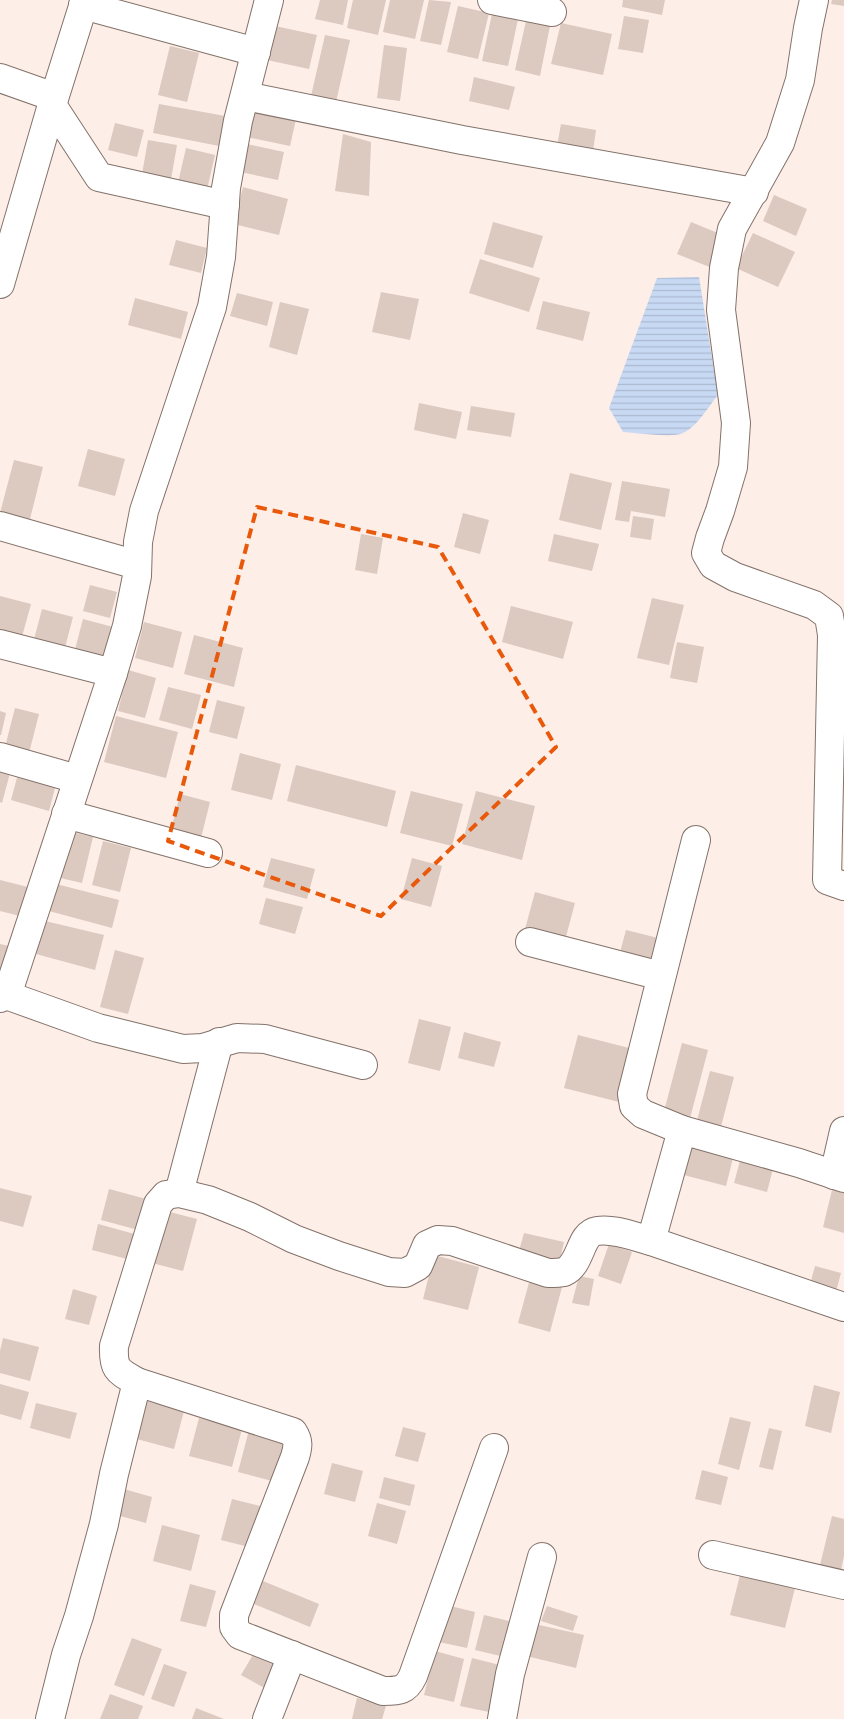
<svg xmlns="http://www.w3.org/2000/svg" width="844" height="1719" viewBox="0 0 844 1719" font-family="'Libre Baskerville',serif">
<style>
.water{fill:url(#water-rules)}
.building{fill:#dcc9c0}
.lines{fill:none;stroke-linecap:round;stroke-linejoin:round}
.minor-casing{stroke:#83726a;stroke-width:30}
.minor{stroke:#fff;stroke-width:28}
.marked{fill:none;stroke:#e8590c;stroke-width:4;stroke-dasharray:10 6;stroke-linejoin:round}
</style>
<defs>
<pattern id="water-rules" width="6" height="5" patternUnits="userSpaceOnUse" patternTransform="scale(1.25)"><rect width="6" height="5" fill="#c8d9f3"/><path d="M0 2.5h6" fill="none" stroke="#acbad0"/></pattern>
</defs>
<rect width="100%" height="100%" fill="#fdeee7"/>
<!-- water -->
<path class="water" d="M 699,277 L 718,395 C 708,407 697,427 683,433 C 672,438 637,433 623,432 L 609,408 L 657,278 Z"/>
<!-- building -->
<g class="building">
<path d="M 320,0 L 348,0 L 343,25 L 315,19 Z"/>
<path d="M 353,0 L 386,0 L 378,35 L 347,28 Z"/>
<path d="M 390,0 L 424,0 L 415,39 L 383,32 Z"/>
<path d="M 429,0 L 451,2 L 441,45 L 420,41 Z"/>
<path d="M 623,0 L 665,0 L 662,15 L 622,7 Z"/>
<path d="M 832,0 L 844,0 L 844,6 L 831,4 Z"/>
<path d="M 458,6 L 489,13 L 478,59 L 447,52 Z"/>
<path d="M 492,14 L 518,19 L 508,66 L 482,61 Z"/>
<path d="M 624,16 L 649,20 L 643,53 L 618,49 Z"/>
<path d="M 526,21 L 550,26 L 540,76 L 515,70 Z"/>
<path d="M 561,23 L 612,34 L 603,75 L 551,64 Z"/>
<path d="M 275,26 L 317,35 L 309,69 L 267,60 Z"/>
<path d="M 325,35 L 350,40 L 336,102 L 311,96 Z"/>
<path d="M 384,45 L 407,48 L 400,101 L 377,98 Z"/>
<path d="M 170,46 L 199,53 L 187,102 L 158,95 Z"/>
<path d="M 474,77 L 515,87 L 509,110 L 469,101 Z"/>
<path d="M 159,104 L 225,116 L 219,146 L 153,133 Z"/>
<path d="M 253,109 L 296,119 L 290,146 L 247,137 Z"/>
<path d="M 115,123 L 144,130 L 137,157 L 108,150 Z"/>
<path d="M 561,124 L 596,130 L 592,158 L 556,152 Z"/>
<path d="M 343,134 L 371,142 L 369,196 L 335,191 Z"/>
<path d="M 148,140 L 177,145 L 170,185 L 141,180 Z"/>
<path d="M 247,144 L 284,152 L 278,180 L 240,172 Z"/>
<path d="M 186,148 L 215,155 L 206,194 L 177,187 Z"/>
<path d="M 243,187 L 288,199 L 279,235 L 234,224 Z"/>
<path d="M 774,195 L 807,209 L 796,236 L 763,221 Z"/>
<path d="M 493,222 L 543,236 L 533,268 L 484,254 Z"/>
<path d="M 691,222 L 725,236 L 712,268 L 677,254 Z"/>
<path d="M 753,233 L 795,252 L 778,287 L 736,268 Z"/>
<path d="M 176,240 L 207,248 L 201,273 L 169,265 Z"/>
<path d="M 480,259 L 540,278 L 529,312 L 469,293 Z"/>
<path d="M 381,292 L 419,299 L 410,340 L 372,332 Z"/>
<path d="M 237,293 L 273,302 L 267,326 L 230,316 Z"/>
<path d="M 135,298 L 188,312 L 181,339 L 128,325 Z"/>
<path d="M 543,301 L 590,312 L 583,341 L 536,329 Z"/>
<path d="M 280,302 L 309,309 L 297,355 L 269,347 Z"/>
<path d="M 419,403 L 462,412 L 456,439 L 414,430 Z"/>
<path d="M 471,406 L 515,413 L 511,437 L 467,430 Z"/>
<path d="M 88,449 L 125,459 L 115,496 L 78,486 Z"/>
<path d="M 14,460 L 43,467 L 28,527 L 0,520 L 0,513 Z"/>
<path d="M 570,473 L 612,483 L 601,530 L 559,520 Z"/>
<path d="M 622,481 L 670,489 L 665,517 L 631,511 L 629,522 L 615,520 Z"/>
<path d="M 463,513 L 489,520 L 480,554 L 454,547 Z"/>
<path d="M 633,516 L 654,519 L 651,540 L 630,537 Z"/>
<path d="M 361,534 L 383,538 L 377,574 L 355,570 Z"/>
<path d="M 554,534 L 599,544 L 592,571 L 548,561 Z"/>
<path d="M 90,585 L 117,592 L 110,618 L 83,611 Z"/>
<path d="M 0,596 L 31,604 L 20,644 L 0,639 Z"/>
<path d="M 652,598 L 684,605 L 669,665 L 637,658 Z"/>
<path d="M 511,606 L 573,622 L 563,659 L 502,642 Z"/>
<path d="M 42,609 L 73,617 L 63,655 L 32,647 Z"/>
<path d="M 83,619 L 113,627 L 103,665 L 73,657 Z"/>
<path d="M 144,622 L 182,632 L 173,668 L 135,658 Z"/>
<path d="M 194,635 L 243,648 L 234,687 L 184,674 Z"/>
<path d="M 677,642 L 704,647 L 697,683 L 670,678 Z"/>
<path d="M 128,670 L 156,678 L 145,718 L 118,711 Z"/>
<path d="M 168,687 L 201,695 L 192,729 L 159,720 Z"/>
<path d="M 217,700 L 245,707 L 237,739 L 209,732 Z"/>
<path d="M 15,708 L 39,714 L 29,753 L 5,747 Z"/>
<path d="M 0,711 L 6,713 L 1,735 L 0,735 Z"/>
<path d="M 116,716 L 178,732 L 166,778 L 104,762 Z"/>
<path d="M 240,753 L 281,764 L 272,800 L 231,790 Z"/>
<path d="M 296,765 L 396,791 L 387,827 L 287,801 Z"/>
<path d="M 0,770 L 10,773 L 2,803 L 0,802 Z"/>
<path d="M 18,774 L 56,784 L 49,811 L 11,800 Z"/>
<path d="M 411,791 L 463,804 L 452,846 L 400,833 Z"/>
<path d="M 476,791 L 535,806 L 522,860 L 462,844 Z"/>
<path d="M 180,794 L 210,802 L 200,842 L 170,834 Z"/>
<path d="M 68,831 L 93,837 L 82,883 L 56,877 Z"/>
<path d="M 103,841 L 131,848 L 120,892 L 92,885 Z"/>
<path d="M 271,858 L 315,869 L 307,899 L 263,887 Z"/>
<path d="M 412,858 L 442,866 L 431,907 L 401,899 Z"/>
<path d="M 0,880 L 28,887 L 20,916 L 0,911 Z"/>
<path d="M 56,884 L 119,900 L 112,928 L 49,911 Z"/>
<path d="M 535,892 L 575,903 L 564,944 L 524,933 Z"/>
<path d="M 266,898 L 303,907 L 295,934 L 259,924 Z"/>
<path d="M 45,921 L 104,935 L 95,970 L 36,954 Z"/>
<path d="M 626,930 L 662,939 L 654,969 L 618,960 Z"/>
<path d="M 0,944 L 9,946 L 0,977 Z"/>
<path d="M 115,950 L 144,958 L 128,1014 L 100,1007 Z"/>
<path d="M 419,1019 L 451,1027 L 440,1071 L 408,1063 Z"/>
<path d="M 464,1032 L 501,1042 L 494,1067 L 458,1058 Z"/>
<path d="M 578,1035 L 637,1050 L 623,1103 L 564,1088 Z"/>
<path d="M 682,1043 L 708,1050 L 688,1126 L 662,1119 Z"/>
<path d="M 710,1071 L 734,1077 L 719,1134 L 695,1128 Z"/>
<path d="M 688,1142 L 734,1154 L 726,1186 L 680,1174 Z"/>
<path d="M 741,1157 L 774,1165 L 767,1192 L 734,1183 Z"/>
<path d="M 0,1188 L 32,1196 L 23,1227 L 0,1221 Z"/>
<path d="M 109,1189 L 150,1200 L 142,1231 L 101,1220 Z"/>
<path d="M 832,1190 L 844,1193 L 844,1233 L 823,1227 Z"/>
<path d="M 162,1210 L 197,1219 L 183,1271 L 148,1262 Z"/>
<path d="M 98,1224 L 138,1235 L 131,1260 L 92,1250 Z"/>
<path d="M 524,1233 L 564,1242 L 558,1268 L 517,1258 Z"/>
<path d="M 609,1244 L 632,1252 L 621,1284 L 598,1276 Z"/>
<path d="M 434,1255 L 479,1267 L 468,1310 L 423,1299 Z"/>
<path d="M 815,1266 L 841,1273 L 835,1295 L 809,1288 Z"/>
<path d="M 579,1276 L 594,1279 L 589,1306 L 572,1303 Z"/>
<path d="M 530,1279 L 562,1287 L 550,1332 L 518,1323 Z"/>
<path d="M 73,1289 L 97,1296 L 89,1325 L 65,1319 Z"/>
<path d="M 3,1338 L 39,1347 L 30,1381 L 0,1373 L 0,1351 Z"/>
<path d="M 0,1384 L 29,1392 L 21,1420 L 0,1414 Z"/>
<path d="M 814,1385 L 840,1392 L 831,1433 L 805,1426 Z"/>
<path d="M 142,1400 L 184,1411 L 174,1449 L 133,1438 Z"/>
<path d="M 36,1403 L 77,1413 L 70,1439 L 30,1428 Z"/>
<path d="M 730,1417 L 751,1422 L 739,1470 L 718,1464 Z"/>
<path d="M 199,1418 L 242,1429 L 232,1467 L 189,1456 Z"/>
<path d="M 403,1427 L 426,1433 L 418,1462 L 395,1456 Z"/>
<path d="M 769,1428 L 782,1431 L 773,1470 L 759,1467 Z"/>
<path d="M 249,1430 L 287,1440 L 276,1482 L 238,1472 Z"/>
<path d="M 332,1463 L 363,1471 L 355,1502 L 324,1494 Z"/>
<path d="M 702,1470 L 728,1477 L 721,1505 L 695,1499 Z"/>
<path d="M 384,1477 L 415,1485 L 410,1506 L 379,1498 Z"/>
<path d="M 120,1488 L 152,1497 L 146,1523 L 113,1514 Z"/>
<path d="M 232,1499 L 264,1507 L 253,1548 L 221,1540 Z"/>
<path d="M 377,1503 L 406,1511 L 397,1544 L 368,1536 Z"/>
<path d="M 832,1516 L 844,1519 L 844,1556 L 841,1570 L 820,1565 Z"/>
<path d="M 162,1525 L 200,1535 L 191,1571 L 153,1561 Z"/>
<path d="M 741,1571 L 796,1584 L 785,1628 L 730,1615 Z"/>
<path d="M 258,1579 L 319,1604 L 310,1627 L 249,1602 Z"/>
<path d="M 190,1584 L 216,1591 L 206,1627 L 180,1621 Z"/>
<path d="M 442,1604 L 475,1612 L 467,1648 L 434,1641 Z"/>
<path d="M 547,1606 L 578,1616 L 573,1631 L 541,1621 Z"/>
<path d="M 484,1615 L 513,1622 L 505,1657 L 475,1650 Z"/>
<path d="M 530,1623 L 584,1635 L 576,1668 L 522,1655 Z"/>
<path d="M 132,1638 L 162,1649 L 144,1696 L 114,1685 Z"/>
<path d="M 435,1651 L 464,1659 L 454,1702 L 424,1695 Z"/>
<path d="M 254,1653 L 282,1669 L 270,1691 L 241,1675 Z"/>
<path d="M 472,1658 L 500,1665 L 489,1712 L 460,1706 Z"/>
<path d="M 164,1664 L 187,1672 L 174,1707 L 151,1699 Z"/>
<path d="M 110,1694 L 143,1706 L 138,1719 L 100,1719 Z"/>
<path d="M 357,1698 L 386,1706 L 382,1719 L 352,1719 Z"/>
<path d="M 196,1708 L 224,1719 L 192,1719 Z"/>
</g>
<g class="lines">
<!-- minor casing -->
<g class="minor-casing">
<g id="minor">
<path d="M 492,0 L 552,12"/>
<path d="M 814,0 L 808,28 L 800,80 L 780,143 L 732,229 L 724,268 L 721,310 L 736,423 L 733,467 L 720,511 L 710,538 L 706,553 L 713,565 L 735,577 L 814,605 L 829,616 L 832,635 L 827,880 L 844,886"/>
<path d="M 83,5 L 256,52"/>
<path d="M 0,78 L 54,97"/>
<path d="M 245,96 L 462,140 L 754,192"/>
<path d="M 52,105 L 99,177 L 225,205"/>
<path d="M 0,284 L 52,105 L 85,0"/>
<path d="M 0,526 L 137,565"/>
<path d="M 0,644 L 113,673"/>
<path d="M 0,757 L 77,779"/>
<path d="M 66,814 L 208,853"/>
<path d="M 530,942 L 661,976"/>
<path d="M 6,995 L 98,1028 L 183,1049 L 203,1048 L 237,1038 L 265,1039 L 363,1065"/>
<path d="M 0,998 L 6,995 L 9,989 L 113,673 L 127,626 L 137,576 L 138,542 L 144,511 L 212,307 L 221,257 L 226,188 L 238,121 L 269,0"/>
<path d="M 682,1130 L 643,1114 L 634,1106 L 632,1094 L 696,840"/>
<path d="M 834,1175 L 844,1131"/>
<path d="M 179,1193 L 219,1042"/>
<path d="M 651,1241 L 844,1307"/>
<path d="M 137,1382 L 293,1432 C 299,1441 298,1447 295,1457 L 234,1615 L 234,1627 L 240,1635 L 383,1691 C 399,1691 406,1691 413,1676 L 494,1448"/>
<path d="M 713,1555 L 844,1585"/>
<path d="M 50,1719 L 66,1655 L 79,1616 L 104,1524 L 114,1474 L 137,1382 C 118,1371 113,1370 114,1346 L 158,1204 L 166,1195 L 179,1193 L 208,1200 L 250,1217 L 294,1239 L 339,1256 L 389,1272 L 405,1273 L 418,1266 L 427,1245 L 438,1240 L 452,1241 L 548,1273 C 553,1273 559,1273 564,1272 C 582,1264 579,1234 597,1231 C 614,1228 635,1237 651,1241 L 682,1130 L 799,1163 L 844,1178"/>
<path d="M 267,1719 L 292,1655"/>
<path d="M 502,1719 L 510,1674 L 542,1557"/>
</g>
</g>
<!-- minor -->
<use href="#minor" class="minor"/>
</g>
<!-- marked area -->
<path class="marked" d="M 257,507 L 438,547 L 556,747 L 381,916 L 168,841 Z"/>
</svg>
